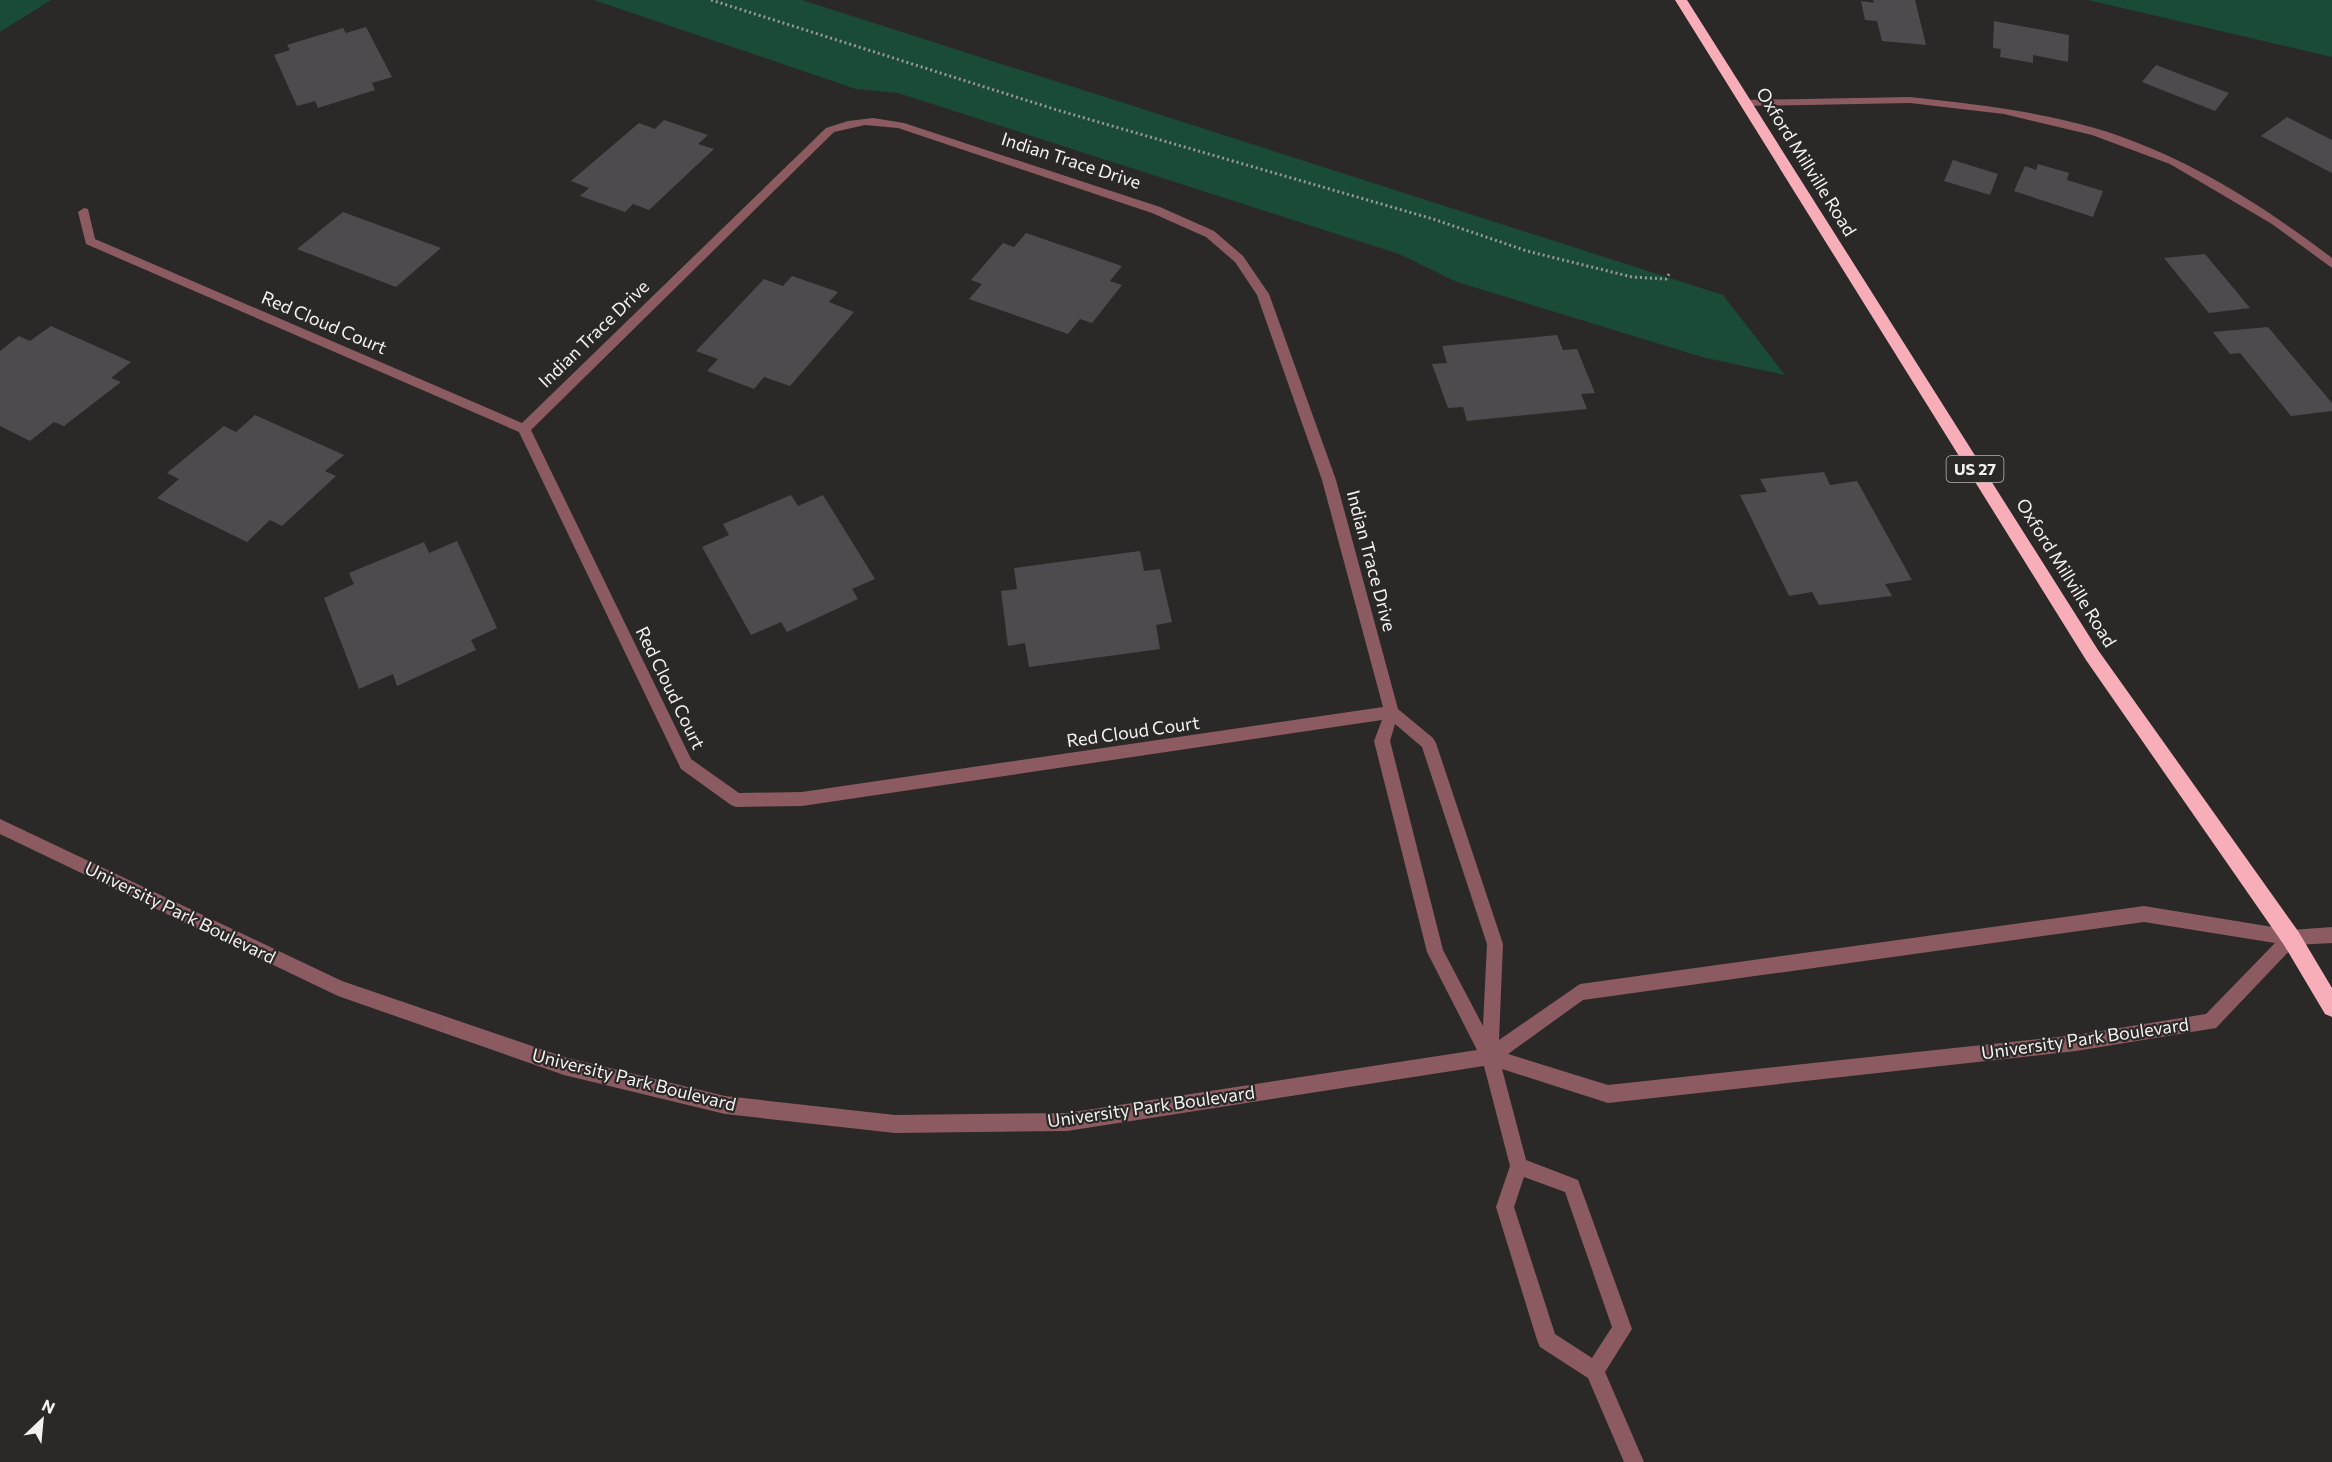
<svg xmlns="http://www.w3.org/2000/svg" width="2332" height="1462" viewBox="0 0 2332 1462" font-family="Commissioner,sans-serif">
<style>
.green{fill:#194b36}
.building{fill:#4d4b4e}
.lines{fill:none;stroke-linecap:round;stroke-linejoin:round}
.path{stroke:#999795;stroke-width:3;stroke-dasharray:2 3;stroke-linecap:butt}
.minor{fill:#8c5b62;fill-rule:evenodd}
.highway{fill:#f7aeb8;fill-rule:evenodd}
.labels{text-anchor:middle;stroke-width:4.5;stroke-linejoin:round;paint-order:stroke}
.shield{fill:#2b2927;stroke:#b8b6b4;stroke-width:1.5}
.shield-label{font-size:16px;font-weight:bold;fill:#f4f2f1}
.street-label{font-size:18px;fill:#f4f2f1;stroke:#2b2927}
</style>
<rect width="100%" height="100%" fill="#2b2927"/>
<!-- green -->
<g class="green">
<path d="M 0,0 L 51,0 L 0,32 Z"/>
<path d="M 594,0 L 802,0 L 1723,295 L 1785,375 L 1702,357 L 1457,282 L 1399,254 L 898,93 L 856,89 Z"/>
<path d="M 2088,0 L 2332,0 L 2332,57 Z"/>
</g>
<!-- building -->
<g class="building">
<path d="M 1873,0 L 1915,0 L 1926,45 L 1882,41 L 1877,21 L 1865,20 L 1861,1 L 1874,3 Z"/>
<path d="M 1994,21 L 2069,35 L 2068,62 L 2033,55 L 2033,63 L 2000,57 L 2001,49 L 1993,48 Z"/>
<path d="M 366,27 L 392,77 L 372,83 L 375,90 L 318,108 L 315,101 L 297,106 L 274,55 L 290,50 L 287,45 L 343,28 L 346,33 Z"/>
<path d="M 2156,65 L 2229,93 L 2215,111 L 2142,82 Z"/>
<path d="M 2287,117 L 2332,140 L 2332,173 L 2261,136 Z"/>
<path d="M 664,120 L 708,135 L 698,144 L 714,149 L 649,210 L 633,204 L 625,212 L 580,196 L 589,188 L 571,181 L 639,123 L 655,129 Z"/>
<path d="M 1953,160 L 1998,174 L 1990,195 L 1944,181 Z"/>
<path d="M 2038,164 L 2069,173 L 2067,180 L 2103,191 L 2093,217 L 2014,191 L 2025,166 L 2036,170 Z"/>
<path d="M 343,212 L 441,248 L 396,287 L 297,249 Z"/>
<path d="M 1026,233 L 1122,266 L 1110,281 L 1122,285 L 1092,323 L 1080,319 L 1068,334 L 969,299 L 982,284 L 971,280 L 1003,243 L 1014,247 Z"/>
<path d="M 2205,254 L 2250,308 L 2209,313 L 2164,258 Z"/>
<path d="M 792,276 L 838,292 L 829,302 L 854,312 L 790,386 L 764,377 L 754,389 L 707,371 L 718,359 L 696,351 L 764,279 L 783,286 Z"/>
<path d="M 51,326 L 131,362 L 111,378 L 121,382 L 64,426 L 54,422 L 30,441 L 0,426 L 0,351 L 19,336 L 30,341 Z"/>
<path d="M 2268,327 L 2332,403 L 2332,411 L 2291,416 L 2240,353 L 2230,354 L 2213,332 Z"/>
<path d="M 1557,335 L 1563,350 L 1577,349 L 1595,393 L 1581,394 L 1587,409 L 1467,421 L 1463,407 L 1448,408 L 1432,364 L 1447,363 L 1442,346 Z"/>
<path d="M 255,415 L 344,455 L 325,471 L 336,476 L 282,526 L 270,520 L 247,542 L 157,498 L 179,479 L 167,473 L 224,426 L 236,432 Z"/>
<path d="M 1824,472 L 1830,485 L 1857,481 L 1912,580 L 1885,584 L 1892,596 L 1819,605 L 1812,592 L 1789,596 L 1740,495 L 1767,492 L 1760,479 Z"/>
<path d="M 791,495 L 798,506 L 823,495 L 875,579 L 852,589 L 858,599 L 787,632 L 781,622 L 751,635 L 702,547 L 729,535 L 723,524 Z"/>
<path d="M 457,541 L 497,628 L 471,640 L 476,650 L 397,686 L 393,674 L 359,689 L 324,598 L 354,584 L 349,573 L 424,542 L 429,553 Z"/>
<path d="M 1140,551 L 1144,571 L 1160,569 L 1172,622 L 1156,625 L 1160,649 L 1029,667 L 1025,643 L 1008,646 L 1001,591 L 1017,589 L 1014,568 Z"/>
</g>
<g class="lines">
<!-- path -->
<path class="path" d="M 711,0 L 1057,110 L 1433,219 L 1527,251 L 1632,277 L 1666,279 L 1669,274"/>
<!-- minor -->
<g class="minor">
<path d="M 1910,97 C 1973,104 2037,111 2098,129 C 2184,155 2261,204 2332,258 L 2332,268 L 2272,224 L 2170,164 L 2092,135 L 2004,114 L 1910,103 L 1744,106 L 1739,103 L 1744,100 Z"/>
<path d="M 873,118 L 904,123 L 1160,207 L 1214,231 L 1243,256 L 1269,294 L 1336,480 L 1398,709 L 1433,738 L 1436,743 L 1503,944 L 1499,1040 L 1580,984 L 2144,906 L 2291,930 L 2332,927 L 2332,943 L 2295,945 L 2216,1028 L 2076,1051 L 1608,1103 L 1502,1069 L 1526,1160 L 1578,1180 L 1632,1329 L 1605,1372 L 1644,1462 L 1624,1462 L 1588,1378 L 1540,1347 L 1537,1340 L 1496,1207 L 1510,1166 L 1484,1066 L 1067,1131 L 895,1133 L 725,1114 L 564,1075 L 338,996 L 0,834 L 0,819 L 342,981 L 564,1057 L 725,1096 L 895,1115 L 1067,1113 L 1477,1050 L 1427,952 L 1374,741 L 1382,720 L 802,806 L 736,807 L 731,805 L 681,769 L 519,432 L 86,244 L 78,212 L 84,208 L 88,209 L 95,239 L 522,423 L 826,128 L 848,121 ZM 865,125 L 898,128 L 1152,213 L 1206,237 L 1235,262 L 1257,295 L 1322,480 L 1383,707 L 802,792 L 739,793 L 691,759 L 531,430 L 834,132 ZM 1395,724 L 1422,747 L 1487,944 L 1483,1026 L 1443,950 L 1390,741 ZM 2144,922 L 2275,943 L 2206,1014 L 2076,1035 L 1608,1085 L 1508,1054 L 1583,1000 ZM 1524,1177 L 1565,1192 L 1612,1327 L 1592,1358 L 1555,1334 L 1514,1207 Z"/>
</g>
<!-- highway -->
<path class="highway" d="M 1675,0 L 1687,0 L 2098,650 L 2298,931 L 2332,988 L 2332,1017 L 2325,1014 L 2284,945 L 2086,660 Z"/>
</g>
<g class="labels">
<!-- shield labels -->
<rect class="shield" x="1946.5" y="456" width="57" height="26" rx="4.5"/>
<g class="shield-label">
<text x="1975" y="475">US 27</text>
</g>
<!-- street labels -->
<g class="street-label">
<text transform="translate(1071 161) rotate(18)" y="6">Indian Trace Drive</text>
<text transform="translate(1806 162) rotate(58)" y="6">Oxford Millville Road</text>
<text transform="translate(324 323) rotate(23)" y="6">Red Cloud Court</text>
<text transform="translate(594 334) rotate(-44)" y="6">Indian Trace Drive</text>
<text transform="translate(1371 561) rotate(75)" y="6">Indian Trace Drive</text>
<text transform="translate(2066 573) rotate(58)" y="6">Oxford Millville Road</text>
<text transform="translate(670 688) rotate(64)" y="6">Red Cloud Court</text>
<text transform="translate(1133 732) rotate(-8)" y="6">Red Cloud Court</text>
<text transform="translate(180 913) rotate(26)" y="6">University Park Boulevard</text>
<text transform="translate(2085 1039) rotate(-8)" y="6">University Park Boulevard</text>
<text transform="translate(634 1080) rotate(14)" y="6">University Park Boulevard</text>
<text transform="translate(1151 1107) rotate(-8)" y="6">University Park Boulevard</text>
</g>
</g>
<!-- north arrow -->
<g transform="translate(42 1420) rotate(26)" stroke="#2b2927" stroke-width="4.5" paint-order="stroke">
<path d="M0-4.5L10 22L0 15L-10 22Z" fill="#f4f2f1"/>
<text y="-9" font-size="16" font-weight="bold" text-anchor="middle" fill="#f4f2f1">N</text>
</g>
</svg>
